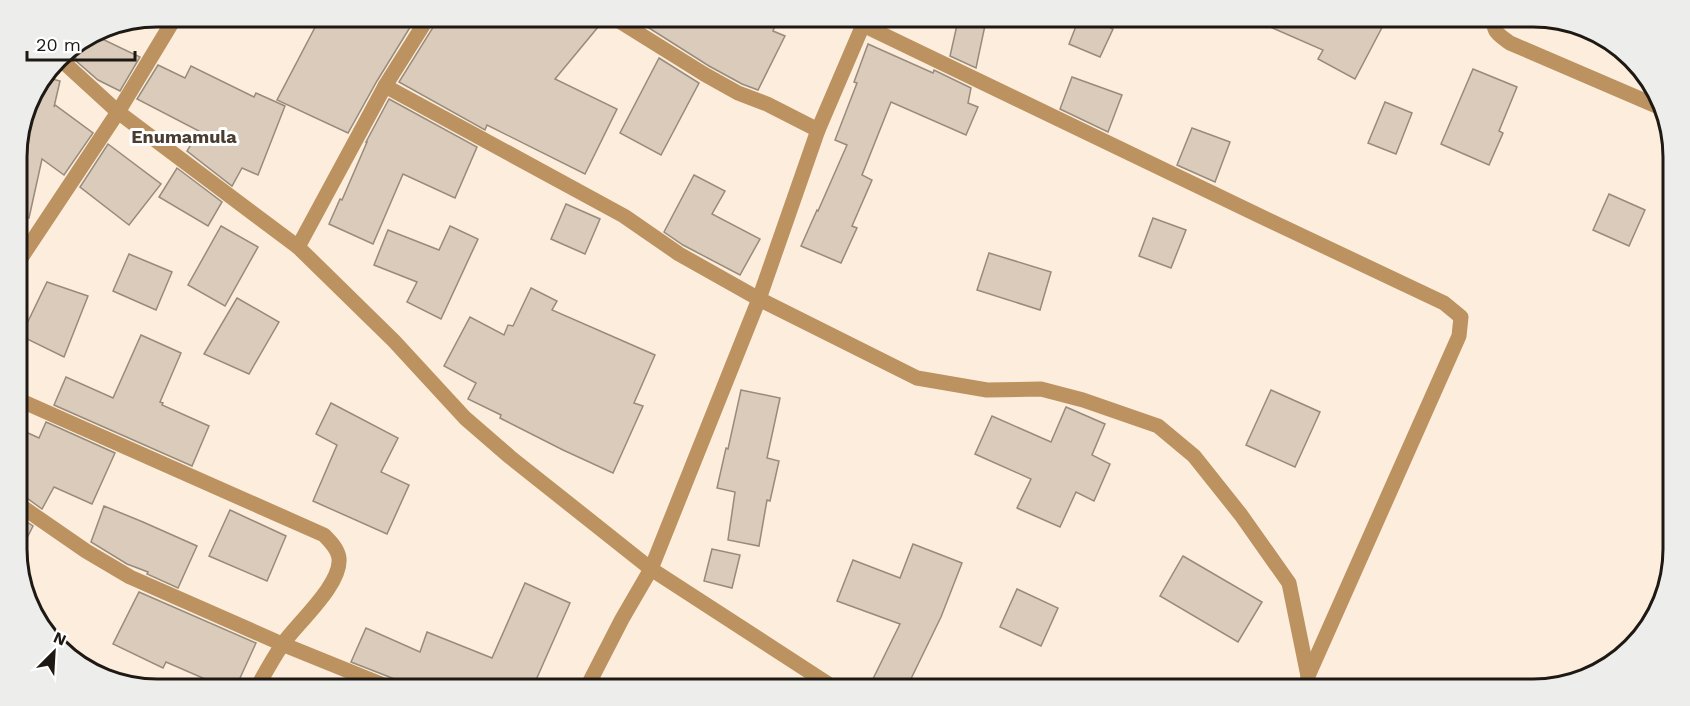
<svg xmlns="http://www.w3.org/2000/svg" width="1690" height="706" viewBox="0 0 1690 706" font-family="'Work Sans',sans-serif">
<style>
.building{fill:#dacbbb;stroke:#988b7b;stroke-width:1.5}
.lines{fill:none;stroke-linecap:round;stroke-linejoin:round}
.path{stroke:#897f74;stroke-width:4;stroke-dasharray:6 3;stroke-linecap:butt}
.street{stroke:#bb9260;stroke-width:15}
.labels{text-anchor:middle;stroke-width:6;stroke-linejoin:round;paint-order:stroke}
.neighbourhood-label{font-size:18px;font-weight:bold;fill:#493d2f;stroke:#fff}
.rim{fill:none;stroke:#1e1913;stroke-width:3}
</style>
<rect width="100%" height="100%" fill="#fceddc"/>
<!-- building -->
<g class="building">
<path d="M 321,16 L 417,16 L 377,81 L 348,133 L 277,100 Z"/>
<path d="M 439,16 L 601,16 L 603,21 L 555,79 L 617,109 L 585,174 L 487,125 L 485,130 L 399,82 L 437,21 Z"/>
<path d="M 630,16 L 779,16 L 773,31 L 785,36 L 758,90 L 742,84 L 709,66 Z"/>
<path d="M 959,16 L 987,16 L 976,68 L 950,56 Z"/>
<path d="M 1080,16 L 1084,16 L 1113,29 L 1100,57 L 1069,44 Z"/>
<path d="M 1245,16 L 1388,16 L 1355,79 L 1318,59 L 1323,50 Z"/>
<path d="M 89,36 L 96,36 L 140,57 L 120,91 L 98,80 L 75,60 L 76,58 L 66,51 Z"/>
<path d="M 868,44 L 933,73 L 934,70 L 971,88 L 968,103 L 978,107 L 966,135 L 891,102 L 862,175 L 872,180 L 852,226 L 857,228 L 841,263 L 801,246 L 817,210 L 818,211 L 847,145 L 835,140 L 857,83 L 854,82 Z"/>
<path d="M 659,58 L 699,83 L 661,155 L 620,133 Z"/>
<path d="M 158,65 L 185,78 L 191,66 L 254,97 L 256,93 L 285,106 L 258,175 L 242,168 L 232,186 L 187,151 L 199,131 L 137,99 Z"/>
<path d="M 1473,69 L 1517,87 L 1499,131 L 1503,133 L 1489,165 L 1441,144 Z"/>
<path d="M 45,77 L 60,81 L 54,107 L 55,105 L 93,133 L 64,175 L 42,159 L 29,218 L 17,217 L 17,148 L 31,95 Z"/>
<path d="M 1072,77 L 1122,95 L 1108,132 L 1060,109 Z"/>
<path d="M 389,99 L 477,147 L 455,198 L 403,174 L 373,244 L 329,224 L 340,199 L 342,200 L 367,142 L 366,142 Z"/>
<path d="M 1385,102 L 1412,113 L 1396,154 L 1368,143 Z"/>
<path d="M 1192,128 L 1230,142 L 1215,182 L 1177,165 Z"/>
<path d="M 108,144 L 161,184 L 129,225 L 80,187 Z"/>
<path d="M 177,168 L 222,202 L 208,226 L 159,197 Z"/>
<path d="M 694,175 L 725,191 L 712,214 L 760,239 L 740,275 L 683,245 L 664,232 Z"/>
<path d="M 1609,194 L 1645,210 L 1629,246 L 1593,230 Z"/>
<path d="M 566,204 L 600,219 L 585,254 L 551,239 Z"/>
<path d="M 1153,218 L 1186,230 L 1171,268 L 1139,256 Z"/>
<path d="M 221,226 L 258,247 L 225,306 L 188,285 Z"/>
<path d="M 450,226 L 478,239 L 441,319 L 407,302 L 417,282 L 374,265 L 388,230 L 439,250 Z"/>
<path d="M 989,253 L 1051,272 L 1040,310 L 977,290 Z"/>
<path d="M 129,254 L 172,272 L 156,310 L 113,291 Z"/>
<path d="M 47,282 L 88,296 L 64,357 L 21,336 Z"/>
<path d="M 531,288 L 557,301 L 552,310 L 655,355 L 634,403 L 643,406 L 613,473 L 563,450 L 500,418 L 501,415 L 468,399 L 476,383 L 444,366 L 470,317 L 504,335 L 508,325 L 513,326 Z"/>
<path d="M 237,298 L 279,322 L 249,374 L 204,354 Z"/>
<path d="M 141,335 L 181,353 L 160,402 L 163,403 L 162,405 L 209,426 L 192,466 L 54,405 L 66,377 L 113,398 Z"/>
<path d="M 741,390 L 780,398 L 767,458 L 779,461 L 770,501 L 767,500 L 759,546 L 728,540 L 735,492 L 717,488 L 726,448 L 728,449 Z"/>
<path d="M 1271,390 L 1320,412 L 1295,467 L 1246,445 Z"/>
<path d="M 331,403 L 398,438 L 381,472 L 409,485 L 387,534 L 313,501 L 337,445 L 316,434 Z"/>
<path d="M 1066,407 L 1105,424 L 1092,455 L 1110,464 L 1094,501 L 1076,492 L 1060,527 L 1017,508 L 1031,479 L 975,454 L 992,416 L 1051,442 Z"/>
<path d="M 46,422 L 115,453 L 92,504 L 54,487 L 42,509 L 24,496 L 18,494 L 17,428 L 39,438 Z"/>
<path d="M 104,506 L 143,522 L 197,546 L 178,588 L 147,574 L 148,572 L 127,564 L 91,542 Z"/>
<path d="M 230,510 L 286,536 L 267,581 L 209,556 Z"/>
<path d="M 18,516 L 33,526 L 18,556 Z"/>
<path d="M 913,544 L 962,563 L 941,617 L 906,689 L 868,689 L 900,624 L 837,601 L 853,560 L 900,578 Z"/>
<path d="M 712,549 L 740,555 L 732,588 L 704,581 Z"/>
<path d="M 1183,556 L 1262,602 L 1238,642 L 1160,596 Z"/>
<path d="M 525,583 L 570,603 L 532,689 L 403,689 L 401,684 L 397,680 L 351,662 L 366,628 L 420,652 L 427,632 L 492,658 Z"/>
<path d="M 1017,589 L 1058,608 L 1041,646 L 1000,627 Z"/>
<path d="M 139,592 L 256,643 L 235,689 L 228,689 L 166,662 L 163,668 L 113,644 Z"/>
<path d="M 343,679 L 368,689 L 339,689 Z"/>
</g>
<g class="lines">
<!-- path -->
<path class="path" d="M 1661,604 L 1664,599"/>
<!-- street -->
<g class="street">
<path d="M 611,16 L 704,74 L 738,93 L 767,104 L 818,130"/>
<path d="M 1494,16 C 1492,32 1498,34 1510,43 L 1659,107"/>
<path d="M 863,25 L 1260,216 L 1444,303 L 1461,317 L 1459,336 L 1308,676"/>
<path d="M 59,58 L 118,112 L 298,247 L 394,341 L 465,418 L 510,457 L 651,569 L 836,689"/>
<path d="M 385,86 L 624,216 L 679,254 L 759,299 L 917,378 L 987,390 L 1041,389 L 1083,400 L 1158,426 L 1194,456 L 1241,515 L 1289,583 L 1308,676 L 1307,689"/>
<path d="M 298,247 L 385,86 L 429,16"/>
<path d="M 17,264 L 118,112 L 176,16"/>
<path d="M 17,399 L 324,535 C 330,541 338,549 339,558 C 342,585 296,624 282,645 C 272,660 264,675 256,689"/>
<path d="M 18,504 L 86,551 L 130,577 L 282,644 L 393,689"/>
<path d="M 586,689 L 622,619 L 651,569 L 759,299 L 818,130 L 863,25 L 864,16"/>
</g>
</g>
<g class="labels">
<!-- neighbourhood labels -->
<g class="neighbourhood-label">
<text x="184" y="143">Enumamula</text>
</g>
</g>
<!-- crop -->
<path d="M0 0H1690V706H0ZM157 27H1533A130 130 0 0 1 1663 157V549A130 130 0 0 1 1533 679H157A130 130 0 0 1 27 549V157A130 130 0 0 1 157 27Z" fill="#ededec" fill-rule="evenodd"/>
<path class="rim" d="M157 27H1533A130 130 0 0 1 1663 157V549A130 130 0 0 1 1533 679H157A130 130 0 0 1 27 549V157A130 130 0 0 1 157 27Z"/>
<!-- north arrow -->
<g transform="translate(54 652) rotate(24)" stroke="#ffffff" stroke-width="4.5" paint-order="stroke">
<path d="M0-4.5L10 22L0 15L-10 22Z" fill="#1e1913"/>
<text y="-9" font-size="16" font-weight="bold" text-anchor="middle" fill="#1e1913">N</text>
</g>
<!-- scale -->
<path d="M27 51v9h108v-9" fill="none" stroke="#1e1913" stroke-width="3"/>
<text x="36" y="51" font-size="18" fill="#1e1913" stroke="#ffffff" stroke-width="4.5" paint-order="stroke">20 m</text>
</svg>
